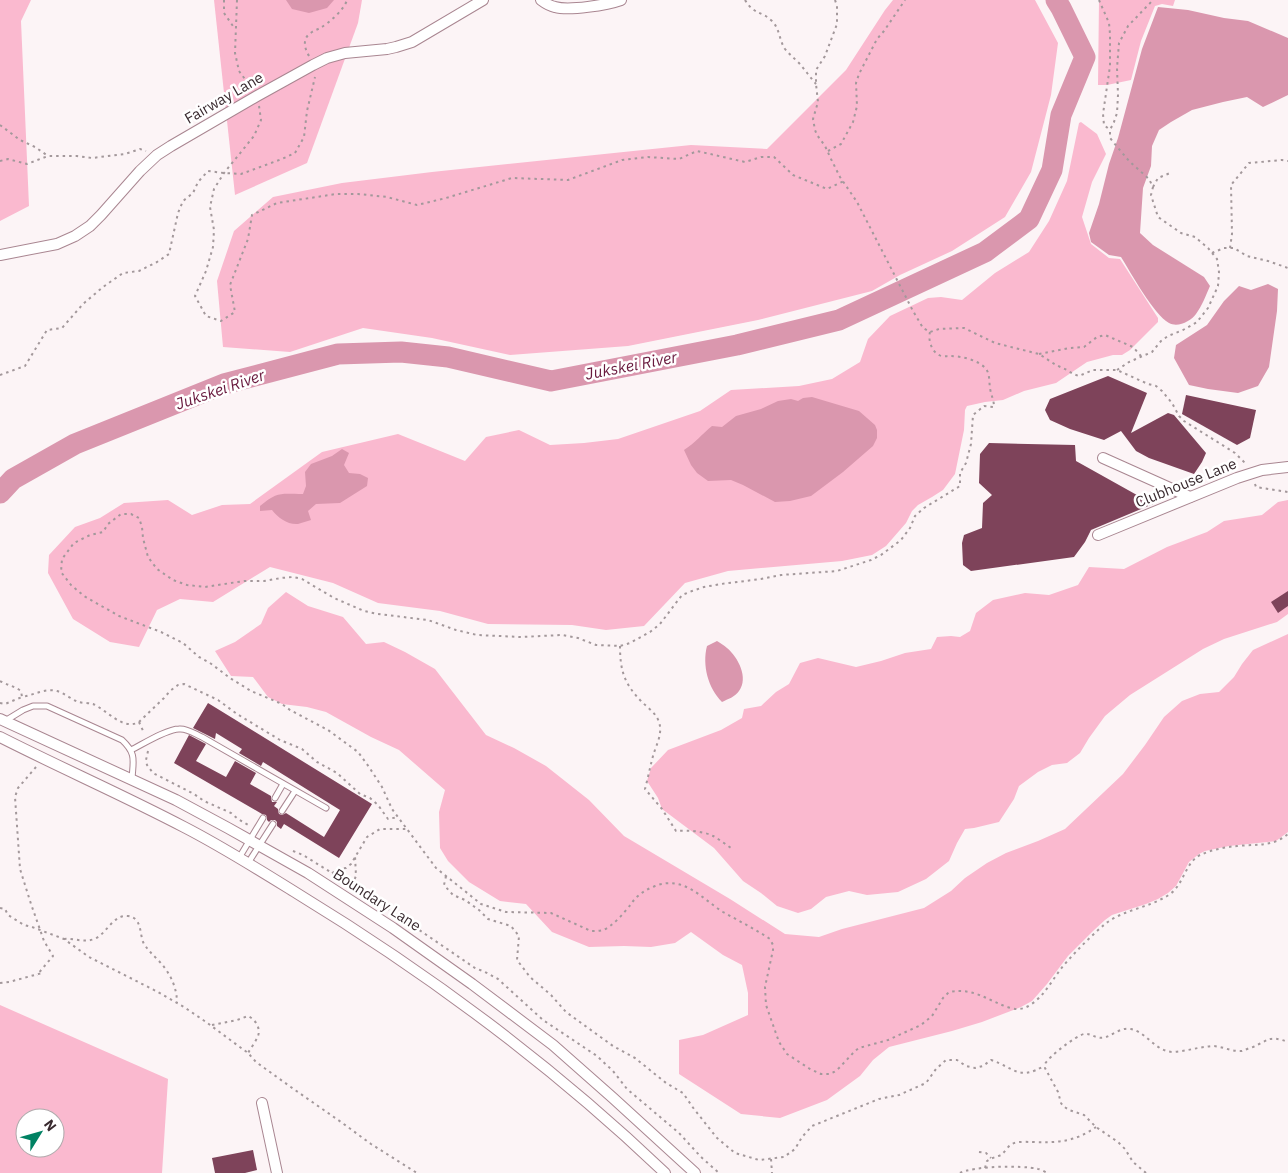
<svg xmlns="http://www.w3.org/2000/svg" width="1288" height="1173" viewBox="0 0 1288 1173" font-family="'IBM Plex Sans',sans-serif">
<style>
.green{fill:#fab9cf;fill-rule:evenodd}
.water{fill:#da97ae}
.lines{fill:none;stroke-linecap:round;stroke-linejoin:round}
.river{stroke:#da97ae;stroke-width:21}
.building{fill:#7e435a}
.service-casing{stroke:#a98691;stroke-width:7}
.minor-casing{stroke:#a98691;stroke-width:12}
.path{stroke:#a3989b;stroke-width:2;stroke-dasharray:2.5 4;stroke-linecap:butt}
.service{stroke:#fff;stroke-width:5}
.minor{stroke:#fff;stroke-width:10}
.labels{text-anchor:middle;stroke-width:5;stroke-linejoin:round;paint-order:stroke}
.street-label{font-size:15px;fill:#392a2f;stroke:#fff}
.water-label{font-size:16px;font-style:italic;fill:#691a3e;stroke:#fff}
</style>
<rect width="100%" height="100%" fill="#fcf4f6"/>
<!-- green -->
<g class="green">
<path d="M 0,0 L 31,0 L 21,21 L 29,206 L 0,221 Z"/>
<path d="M 214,0 L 362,0 L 358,23 L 307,163 L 235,195 Z"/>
<path d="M 893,0 L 1035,0 L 1058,43 L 1051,95 L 1031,172 L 1005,217 L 952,251 L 900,275 L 872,291 L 758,320 L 628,346 L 510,355 L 432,338 L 363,328 L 290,352 L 223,347 L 217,281 L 234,231 L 273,197 L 342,183 L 432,172 L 691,145 L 767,149 L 846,70 L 885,10 Z"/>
<path d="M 1099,0 L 1175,0 L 1173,6 L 1162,4 L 1155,6 L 1141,41 L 1131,80 L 1107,85 L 1098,85 Z"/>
<path d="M 1081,122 L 1097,134 L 1106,154 L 1092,182 L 1082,217 L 1091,244 L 1109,258 L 1120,259 L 1158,318 L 1158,322 L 1130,350 L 1122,355 L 1113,355 L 1087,362 L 1056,383 L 1024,391 L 1003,400 L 985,402 L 967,406 L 965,410 L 964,430 L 955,474 L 943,490 L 932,497 L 918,505 L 912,511 L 906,523 L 886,546 L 872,555 L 842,561 L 728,571 L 685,583 L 644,626 L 606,630 L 572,625 L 488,624 L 440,611 L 378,603 L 333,583 L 270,567 L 213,602 L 180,599 L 157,610 L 139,647 L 110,642 L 73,619 L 48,573 L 49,555 L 75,527 L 100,518 L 124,503 L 168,500 L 192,515 L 222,505 L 250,504 L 322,452 L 398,434 L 465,461 L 486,437 L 519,430 L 550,445 L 584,443 L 618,439 L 700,411 L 731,390 L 799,386 L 832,379 L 860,362 L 868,339 L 890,316 L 928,298 L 941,297 L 962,300 L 995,273 L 1029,252 L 1049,221 L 1067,181 L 1079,123 Z"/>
<path d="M 1288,500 L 1288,614 L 1277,622 L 1224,639 L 1203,649 L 1130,695 L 1105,716 L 1089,738 L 1080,753 L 1067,763 L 1052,765 L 1038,772 L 1019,786 L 1014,799 L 999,822 L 974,828 L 965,829 L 957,843 L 949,861 L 926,879 L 898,892 L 867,895 L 849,891 L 826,897 L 811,909 L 798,913 L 777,906 L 761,893 L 743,881 L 714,848 L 662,809 L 658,798 L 647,781 L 651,768 L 668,750 L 721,730 L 742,718 L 744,709 L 761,706 L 776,692 L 789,684 L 800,663 L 818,658 L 856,667 L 881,661 L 905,653 L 931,649 L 937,637 L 951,636 L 960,637 L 970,631 L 976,613 L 993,600 L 1025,593 L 1049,595 L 1078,585 L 1089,567 L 1124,569 L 1167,547 L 1207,532 L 1224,521 L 1262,515 L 1278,502 Z"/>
<path d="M 286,592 L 308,606 L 343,617 L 366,644 L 384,642 L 405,652 L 435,669 L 486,735 L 514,748 L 546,766 L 589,800 L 624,836 L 730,899 L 785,934 L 819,937 L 842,929 L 924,908 L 951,891 L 965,878 L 987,863 L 1006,853 L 1038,841 L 1065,829 L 1123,774 L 1145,745 L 1164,717 L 1182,701 L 1200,694 L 1219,692 L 1234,677 L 1242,664 L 1253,650 L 1288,634 L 1288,832 L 1276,841 L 1229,846 L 1205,851 L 1199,854 L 1189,862 L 1176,886 L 1168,893 L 1158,899 L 1146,904 L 1112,915 L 1105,920 L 1093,931 L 1068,956 L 1047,984 L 1032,1001 L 1021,1007 L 982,1022 L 952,1031 L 889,1047 L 873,1060 L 860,1076 L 827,1100 L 780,1118 L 741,1114 L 679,1074 L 679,1040 L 703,1035 L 748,1015 L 748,993 L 742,965 L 723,955 L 691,932 L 675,943 L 651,947 L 624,946 L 589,947 L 552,932 L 526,904 L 500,901 L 469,882 L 448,861 L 440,848 L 439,812 L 445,790 L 399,750 L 371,737 L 326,712 L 307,707 L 282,704 L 268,697 L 253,677 L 231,676 L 215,651 L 235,642 L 261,624 L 268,608 Z"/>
<path d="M 0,1005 L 168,1079 L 162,1173 L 0,1173 ZM 25,1118 L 55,1118 L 55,1148 L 25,1148 Z"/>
</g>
<!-- water -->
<g class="water">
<path d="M 286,0 L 334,0 L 327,8 L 309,13 L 292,9 Z"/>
<path d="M 1158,7 L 1188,10 L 1224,18 L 1248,21 L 1288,38 L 1288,95 L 1263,107 L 1247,97 L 1223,102 L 1192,110 L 1171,122 L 1159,130 L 1152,146 L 1151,166 L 1143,188 L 1140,233 L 1153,245 L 1204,277 L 1210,286 C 1206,295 1202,306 1196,314 C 1191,321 1178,328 1169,323 C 1154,315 1131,273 1121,257 L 1109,255 L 1091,242 L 1089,233 L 1099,204 L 1109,164 L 1118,138 L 1142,49 Z"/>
<path d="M 1268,284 L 1278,289 L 1277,311 L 1269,367 L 1258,386 L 1238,393 L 1208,389 L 1189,385 L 1174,358 L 1176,345 L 1207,325 L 1224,301 L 1239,286 L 1251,290 Z"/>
<path d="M 812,397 L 859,411 L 875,425 L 877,430 L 877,438 L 873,446 L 843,472 L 811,496 L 790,501 L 775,502 L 743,485 L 731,480 L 708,481 L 697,473 L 691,465 L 684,450 C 695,443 702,434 712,426 L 722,427 L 736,416 L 761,409 L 778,401 L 791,399 L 798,401 L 803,398 Z"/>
<path d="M 342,449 L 349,453 L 344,465 L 349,473 L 360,474 L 368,478 L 367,486 L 340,503 L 316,504 L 308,511 L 311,520 C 307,521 302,523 298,524 C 288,525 278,518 272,510 L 260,511 L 260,506 C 278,491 281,494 303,494 L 306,486 L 305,472 L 311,464 L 332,456 Z"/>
<path d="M 717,641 C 720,643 724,645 727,648 C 738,657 749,678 739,691 C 735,697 728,699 722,702 C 708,688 702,665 707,646 Z"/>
</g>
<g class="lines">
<!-- river -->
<path class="river" d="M 0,493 L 13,479 L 75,444 L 224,384 L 338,354 L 401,352 L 448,357 L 551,381 L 737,345 L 839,320 L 985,252 L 1029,219 L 1052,170 L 1061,115 L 1085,57 L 1061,8 L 1056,0"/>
</g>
<!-- building -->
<g class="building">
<path d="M 1108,376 L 1147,393 L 1131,433 L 1168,413 L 1174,415 L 1206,453 L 1202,462 L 1194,474 L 1149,458 L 1136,451 L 1121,431 L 1104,440 L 1070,429 L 1050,420 L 1045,410 L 1050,399 Z"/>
<path d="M 1186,395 L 1256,410 L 1250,438 L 1237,445 L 1182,414 Z"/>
<path d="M 989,443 L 1075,445 L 1076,461 L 1153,504 L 1091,530 L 1085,542 L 1074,557 L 971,571 L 963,565 L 962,543 L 964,535 L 982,528 L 983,503 L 992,495 L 979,483 L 980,454 Z"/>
<path d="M 1288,591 L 1288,606 L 1278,613 L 1271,602 Z"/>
<path d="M 208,703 L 372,804 L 339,858 L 284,824 L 281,829 L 277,826 L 277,822 L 275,820 L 271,820 L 269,822 L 267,820 L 267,818 L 266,815 L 262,814 L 174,763 L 189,735 L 206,744 L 196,761 L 226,777 L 235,761 L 256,773 L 250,784 L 271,796 L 271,798 L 272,802 L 277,802 L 274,806 L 278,809 L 278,811 L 279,814 L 282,815 L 286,813 L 324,837 L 340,810 L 263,762 L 261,766 L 239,753 L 242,749 L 216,733 L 215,739 L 193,728 Z"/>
<path d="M 253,1150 L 257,1170 L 245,1173 L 215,1173 L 212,1158 Z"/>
</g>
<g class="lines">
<!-- service casing -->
<g class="service-casing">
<g id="service">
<path d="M 5,721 L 23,710 L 33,706 L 47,706 L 122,740 C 137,754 133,761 132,779"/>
<path d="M 131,750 C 143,744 167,729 179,729 C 187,728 195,734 202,737 L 326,808"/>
<path d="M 275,798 L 283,784"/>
<path d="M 282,811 L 295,791"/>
<path d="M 239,858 L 263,818"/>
<path d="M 248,863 L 273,824"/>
</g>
</g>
<!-- minor casing -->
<g class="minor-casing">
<g id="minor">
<path d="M 541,0 C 545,3 550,6 555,7 C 569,11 607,5 621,0"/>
<path d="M 0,255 L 57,244 L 75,236 L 90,226 L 101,215 L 140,171 L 157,155 L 171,146 L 257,96 L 313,65 L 327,58 L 345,53 L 387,49 L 396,47 L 412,42 L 483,0"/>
<path d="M 1103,458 L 1190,497"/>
<path d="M 1098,535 L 1237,478 L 1262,470 L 1288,467"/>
<path d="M 0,719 L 176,800 L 228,828 L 308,873 L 393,928 L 472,984 L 553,1045 L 613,1098 L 695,1173"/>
<path d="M 0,737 C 61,768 123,795 184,827 C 223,847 261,871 298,894 C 429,974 554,1067 665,1173"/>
<path d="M 262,1103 L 277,1173"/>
</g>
</g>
<!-- path -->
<g class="path">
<path d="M 224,0 L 224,13 L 235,29"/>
<path d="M 237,0 L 235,53 L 239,71 L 250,86"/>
<path d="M 745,0 C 754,15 762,11 772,21 C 780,29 779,40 785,49 C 789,54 794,58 799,63 C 805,70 810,77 816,84"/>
<path d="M 835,0 L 837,6 L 837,24 L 825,56 L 816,70 L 816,84 L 818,102 L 813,119 L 815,130 L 817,135 L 825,146 L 831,159 L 840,177 L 857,202 L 913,311 L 923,328 L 930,332 L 939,329 L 964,328 L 995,343 L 1039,354 L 1056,365 L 1067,370 L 1073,374 L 1079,376 L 1093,370 L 1117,370 L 1148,384 L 1156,386 L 1162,391 L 1172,403 L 1179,416 L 1184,421 L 1235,453 L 1246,464"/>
<path d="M 1099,0 L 1109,23 L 1110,34 L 1110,66 L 1103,114 L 1104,125 L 1110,130"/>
<path d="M 309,56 C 304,47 302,38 312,32 C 314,30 317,30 320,28 C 329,23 344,10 347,0"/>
<path d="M 259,106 L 261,120 L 254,136 L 224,173 L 214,189 L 210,207 L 214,230 L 213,247 L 206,271 L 195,296 L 206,316 L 221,321 L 235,312 L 230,285 L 248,239 L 252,215 L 277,203 L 336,194 L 358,194 L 387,197 L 417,205 L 446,198 L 512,178 L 568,180 L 622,160 L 648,157 L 679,159 L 697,151 L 745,162 L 761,157 L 774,157 L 793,175 L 827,189 L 844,181"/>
<path d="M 0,125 L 20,140 L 35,147 L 48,156"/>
<path d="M 828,151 L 841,144 L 853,122 L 857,106 L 856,83 L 859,74 L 877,39 L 884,31 L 905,0"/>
<path d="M 0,161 L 8,159 L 27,164 L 48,156 L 77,156 L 92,158 L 125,154 L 140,149 L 146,151"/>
<path d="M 1153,187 L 1158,178 L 1170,173"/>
<path d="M 1230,248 L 1232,234 L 1231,185 L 1249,163 L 1282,160 L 1288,161"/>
<path d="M 1212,253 L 1224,248 L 1234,248 L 1247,256 L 1268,261 L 1288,268"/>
<path d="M 930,332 C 928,339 931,351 939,355 C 942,357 946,356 950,356 C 961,356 979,360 986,369 C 990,374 989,382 990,388 C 991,395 994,400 994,407 L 984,406 L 973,415 L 971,444 L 966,463 L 960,473 L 960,486 L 924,508 L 915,516 L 910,528 L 901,540 L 881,555 L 871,560 L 837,571 L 781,575 L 761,579 L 721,584 L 704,587 L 692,591 L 682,595 L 660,624 L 650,632 L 630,643 L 620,646 L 596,645 L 578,638 L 562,635 L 521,637 L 477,635 L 456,630 L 428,620 L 378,614 L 364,611 L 334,598 L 302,579 L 293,577 L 281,578 L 264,581 L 244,581 L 205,587 L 187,585 L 173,580 L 157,569 L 148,557 L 143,538 L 142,527 L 139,518 L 131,514 L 121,514 L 108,524 L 103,532 L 90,535 L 74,543 L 62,559 L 61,572 L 71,585 L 84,596 L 119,616 L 161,632 L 183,643 L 199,657 L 210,663 L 230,678 L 251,691 L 282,704 L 290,710 L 328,730 L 358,752 L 369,767 L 382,787 L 392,809 L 436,868 L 481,904 L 506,912 L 551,913 L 591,931 C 595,931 599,931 603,930 C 612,927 625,912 631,904 C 637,895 645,890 655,886 C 684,875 701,898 723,912 C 739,921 755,929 770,939 L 773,945 L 773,950 L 765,987 L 766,1005 L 779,1042 L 787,1054 L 810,1069 L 821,1074 L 829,1074 L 834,1072 L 839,1068 L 855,1051 L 859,1048 L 888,1040 L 921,1025 L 932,1016 L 943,998 L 949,992 C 975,987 989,1002 1011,1008 C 1018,1010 1024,1009 1030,1005 C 1045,996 1053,978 1064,965 C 1077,950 1091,936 1105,924 C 1124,909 1150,908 1170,894 C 1184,884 1185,863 1200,855 C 1211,850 1225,847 1237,846 C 1256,844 1273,847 1288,834"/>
<path d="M 1039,354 L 1070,348 L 1084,347 L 1097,337 L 1105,335 L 1133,347 L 1141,356"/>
<path d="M 1117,370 L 1129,362 L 1152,352 L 1161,341 L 1168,336 L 1183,330 L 1197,322 L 1208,308 L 1218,286 L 1219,272 L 1217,259 L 1208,248 L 1195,237 L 1181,233 L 1158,217 L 1151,195 L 1153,187 L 1149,179 L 1129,161 L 1114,143 L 1110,138 L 1110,130 L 1114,122 L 1117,113 L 1118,95 L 1117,68 L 1119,43 L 1128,26 L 1153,0"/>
<path d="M 0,375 L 25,366 L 47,330 L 62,328 L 83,304 L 103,287 L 123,273 L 139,271 L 157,262 L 169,254 L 178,213 L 183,201 L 193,193 L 198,182 L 208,171 L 224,173 L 241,174 L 282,159 L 295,153 L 304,137 L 307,111 L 315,77"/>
<path d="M 1255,484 L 1256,487 L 1288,492"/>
<path d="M 620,646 C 620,670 624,684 642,702 C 648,708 656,713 659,722 C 663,734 656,745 653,756 C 650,767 648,778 645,789 L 662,809 L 676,831 C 687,830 703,831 713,836 C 719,839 725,844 731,848"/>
<path d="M 0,681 C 7,685 14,686 21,691 L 22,697 C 34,695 45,688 57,691 C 64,693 71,699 78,702 C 83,703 89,703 93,704 C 107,710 123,731 139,722 L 164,698 L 170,691 L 178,685 L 184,684 L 218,700 L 237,714 L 280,740 L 302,749 L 317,762 L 337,773 L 360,794 L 370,798 L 378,805 L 388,819 L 398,817"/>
<path d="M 0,703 L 5,704 L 22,697"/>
<path d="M 139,722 L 144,733"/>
<path d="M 148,751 L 146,760 L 147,765 L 153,773 L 194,794 L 204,801 L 231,813 L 238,819 L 250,826"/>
<path d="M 36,767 L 18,788 L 15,797 L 20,869 L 31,904 L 44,941 L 53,956 L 37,975"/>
<path d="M 293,851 L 303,855 L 332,873 L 365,893 L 475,968 L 485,972 L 498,979 L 543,1020 L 597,1056 L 613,1071 L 627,1089 L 679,1133 L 701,1157 L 719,1173"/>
<path d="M 332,873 L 339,869 L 346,868 L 351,864 L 367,837 L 380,829 L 407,829"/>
<path d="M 446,876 L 444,885 L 453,895 L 465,900 L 479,910 L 488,919 L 511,926 L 519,936 L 517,960 L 530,977 L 551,995 L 566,1012 L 613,1046 L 635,1058 L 666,1083 L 683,1093 L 694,1109 L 717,1138 L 735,1153 L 759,1160 L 784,1157 L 795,1149 L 802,1137 L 812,1126 L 879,1099 L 899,1095 L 926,1083 L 936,1069 L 946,1060 L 957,1060 L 966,1066 L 975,1068 L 983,1066 L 991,1060 C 1015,1068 1018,1081 1044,1066"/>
<path d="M 352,885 L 356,876 L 355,856"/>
<path d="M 0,908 L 5,909 L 8,915 L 24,925 L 32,927 L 64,939 L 89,957 L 156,991 L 184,1007 L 206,1022 L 248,1053 L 256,1062 L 295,1090 L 341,1122 L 371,1144 L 417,1173"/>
<path d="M 64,939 C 74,938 84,943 94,939 C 106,935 113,914 128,916 C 143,918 139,935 144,944 C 148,950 152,954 157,959 C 169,971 177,986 177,1003"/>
<path d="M 0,983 L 9,982 L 42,973"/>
<path d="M 212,1025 L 237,1020 L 248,1016 C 255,1019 261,1028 258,1036 C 256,1041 251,1048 248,1053"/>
<path d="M 979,1152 L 986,1153 L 991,1158"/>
<path d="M 771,1159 L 772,1173"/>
<path d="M 985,1168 L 987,1161 C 991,1158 996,1157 1001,1155 C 1005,1152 1008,1146 1012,1144 C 1018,1141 1026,1142 1032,1142 C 1057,1143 1075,1142 1096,1127"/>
<path d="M 960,1173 C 973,1166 1022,1165 1038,1169 C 1041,1169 1045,1172 1048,1173"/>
<path d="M 1146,1173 L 1133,1162 L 1125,1149 L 1118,1142 L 1096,1127 L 1084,1115 L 1069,1110 L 1063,1106 L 1061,1103 L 1058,1092 L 1045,1068 C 1045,1067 1045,1065 1045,1064 C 1048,1057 1077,1035 1084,1034 C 1092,1033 1096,1040 1106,1037 C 1114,1034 1122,1027 1131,1029 C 1148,1033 1155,1052 1174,1052 C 1187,1051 1199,1047 1212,1046 C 1222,1046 1232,1052 1242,1051 C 1245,1050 1249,1048 1253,1047 C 1269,1040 1269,1035 1288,1042"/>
</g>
<!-- service -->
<use href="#service" class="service"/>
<!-- minor -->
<use href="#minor" class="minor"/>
</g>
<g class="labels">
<!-- street labels -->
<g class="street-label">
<text transform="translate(224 98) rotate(-30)" y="5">Fairway Lane</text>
<text transform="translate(1186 483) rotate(-22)" y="5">Clubhouse Lane</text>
<text transform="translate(377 900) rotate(33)" y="5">Boundary Lane</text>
</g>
<!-- water labels -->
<g class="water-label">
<text transform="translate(631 365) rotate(-11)" y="6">Jukskei River</text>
<text transform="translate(220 389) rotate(-19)" y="6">Jukskei River</text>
</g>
</g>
<!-- north arrow -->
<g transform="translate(40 1133) rotate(53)"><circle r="24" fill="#ffffff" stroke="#b0aaac"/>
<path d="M0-4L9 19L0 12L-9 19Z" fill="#008263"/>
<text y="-8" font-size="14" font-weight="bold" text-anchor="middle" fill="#392a2f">N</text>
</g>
</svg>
